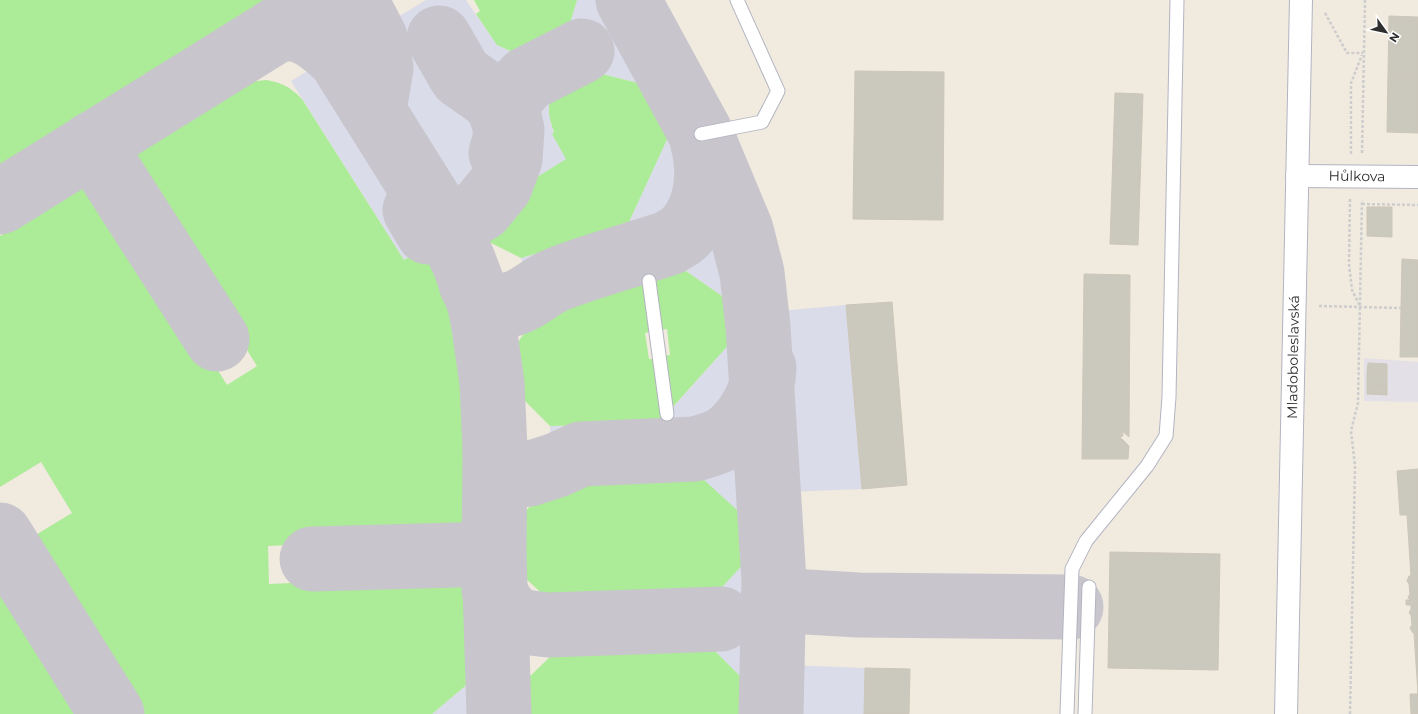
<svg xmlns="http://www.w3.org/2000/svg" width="1418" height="714" viewBox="0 0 1418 714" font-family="Montserrat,sans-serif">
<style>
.industrial{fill:#e3e0e8}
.airport{fill:#dadce9}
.green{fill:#aceb97}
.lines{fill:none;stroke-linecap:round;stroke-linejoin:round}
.taxiway{stroke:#c8c6cc;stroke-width:65}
.building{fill:#cbc8bd;stroke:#ccc7b8}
.lane-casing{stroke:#b3b4c2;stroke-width:15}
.street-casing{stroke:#b3b4c2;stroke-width:24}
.secondary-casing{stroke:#b3b4c2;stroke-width:24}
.path{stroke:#cdcdcd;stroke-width:2.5;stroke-dasharray:3 2;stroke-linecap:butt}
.lane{stroke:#fff;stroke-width:13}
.street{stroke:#fff;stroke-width:22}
.secondary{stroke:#fff;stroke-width:22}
.labels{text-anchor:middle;stroke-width:3;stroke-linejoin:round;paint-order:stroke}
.street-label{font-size:14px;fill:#2e2e2e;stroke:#fff}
</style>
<rect width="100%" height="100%" fill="#f0eadf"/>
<!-- industrial -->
<path class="industrial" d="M 1364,358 L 1418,362 L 1418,402 L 1364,401 Z"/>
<!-- airport -->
<g class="airport">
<path d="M 426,0 L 466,0 L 497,45 L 515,53 L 523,53 L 568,30 L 577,0 L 596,0 L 642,84 L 594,72 L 550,121 L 554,133 L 552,134 L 567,159 L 404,260 L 291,81 Z"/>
<path d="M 670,133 L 700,194 L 714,231 L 721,256 L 729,301 L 686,271 L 645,282 L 536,315 L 521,258 L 625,228 L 629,222 Z"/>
<path d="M 846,305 L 862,489 L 787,492 L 769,312 Z"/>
<path d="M 732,341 L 747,519 L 703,480 L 551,484 L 550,426 L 658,424 Z"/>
<path d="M 750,557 L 749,685 L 710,646 L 555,652 L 553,604 L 711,599 Z"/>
<path d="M 788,665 L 865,668 L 864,714 L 787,714 Z"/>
<path d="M 477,676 L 479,714 L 432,714 Z"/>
</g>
<!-- green -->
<g class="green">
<path d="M 0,0 L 270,0 L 0,169 Z"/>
<path d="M 474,0 L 577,0 L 568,30 L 536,50 L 523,53 L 515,53 L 497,45 L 476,14 L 480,11 Z"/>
<path d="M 594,72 L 642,84 L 670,133 L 629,222 L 625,228 L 521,258 L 481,238 L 472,218 L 566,159 L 552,134 L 554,132 C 550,121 546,108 552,97 Z"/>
<path d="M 266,80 C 283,83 290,87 302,99 L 404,260 L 424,248 L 432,259 L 443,286 L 457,331 L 466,390 L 472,533 L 463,543 L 312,549 L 311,544 L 268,546 L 269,584 L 313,582 L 313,571 L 463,565 L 473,574 L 477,676 L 432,714 L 136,714 L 135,712 L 132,714 L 124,714 L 19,545 L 72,513 L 41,462 L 0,487 L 0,236 L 100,174 L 208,345 L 204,348 L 227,385 L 257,366 L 234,329 L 225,334 L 127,178 L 133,153 L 241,86 L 250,82 Z"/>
<path d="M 686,271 L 729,301 L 732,341 L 671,409 L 663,356 L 670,355 L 667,329 L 659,330 L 651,280 Z"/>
<path d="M 645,282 L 653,331 L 645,333 L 649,359 L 657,359 L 664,417 L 658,424 L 550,426 L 521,397 L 515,347 L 536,315 Z"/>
<path d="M 704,480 L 747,519 L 750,557 L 711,599 L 553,604 L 520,573 L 518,519 L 551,484 Z"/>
<path d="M 0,551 L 100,714 L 0,714 Z"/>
<path d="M 710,646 L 749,685 L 748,714 L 523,714 L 522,684 L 555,652 Z"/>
</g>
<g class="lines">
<!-- taxiway -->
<g class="taxiway">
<path d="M 348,0 L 361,11 L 375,38 L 381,68 L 376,98 L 373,104"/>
<path d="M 628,0 L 701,134 L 741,230 L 752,273 L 758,327 L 774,581 L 771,714"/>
<path d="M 276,30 C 303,24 321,40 340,58 L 449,232 L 463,260 L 480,305 L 484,327 L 492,383 L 495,449 L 494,554 L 499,714"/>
<path d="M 439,38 L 461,76 L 491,97 L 499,108 L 504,122 L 506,136 L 501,153"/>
<path d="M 92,144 L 217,339"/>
<path d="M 0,202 L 314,7"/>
<path d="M 415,210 L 428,232 L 456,224 L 481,209 L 500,186 L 510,159 L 512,130 L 506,102 L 527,79 L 582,51"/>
<path d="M 471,284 C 479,296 483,305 498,306 C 524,306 537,287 558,279 C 594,265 632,255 669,243 C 673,240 678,238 682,235 C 708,212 711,172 702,140"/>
<path d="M 495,449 L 498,462 L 506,472 L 517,475 L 529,474 L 557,465 L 581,454 L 695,449 C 706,446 717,443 727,437 C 747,422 764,393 764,368"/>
<path d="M 0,535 L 112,714"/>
<path d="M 312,559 L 494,554"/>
<path d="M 494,590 C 508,620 517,622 548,625 L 721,619"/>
<path d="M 773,600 L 858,605 L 1071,607"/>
</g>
</g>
<!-- building -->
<g class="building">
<path d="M 1389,16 L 1418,17 L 1418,75 L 1388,74 Z"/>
<path d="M 855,71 L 944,72 L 943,220 L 853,219 Z"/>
<path d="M 1388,74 L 1418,75 L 1418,133 L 1387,132 Z"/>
<path d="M 1115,93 L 1143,94 L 1138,245 L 1110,244 Z"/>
<path d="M 1367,207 L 1392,207 L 1392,237 L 1367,236 Z"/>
<path d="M 1402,259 L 1418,260 L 1418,357 L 1400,357 Z"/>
<path d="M 1084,274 L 1130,275 L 1129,437 L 1122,431 L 1123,436 L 1120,437 L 1129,446 L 1128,459 L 1082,459 Z"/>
<path d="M 892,302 L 907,485 L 862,489 L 846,305 Z"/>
<path d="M 1368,363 L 1387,364 L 1387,374 L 1367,374 Z"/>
<path d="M 1367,374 L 1387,374 L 1387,385 L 1367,384 Z"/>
<path d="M 1367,384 L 1387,385 L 1387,395 L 1367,394 Z"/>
<path d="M 1418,469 L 1418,714 L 1411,714 L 1410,694 L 1418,694 L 1414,633 L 1413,633 L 1410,628 L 1412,625 L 1411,615 L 1409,613 L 1411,609 L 1411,605 L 1406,605 L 1406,600 L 1410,600 L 1408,597 L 1410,594 L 1409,584 L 1407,581 L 1409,576 L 1411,576 L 1407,515 L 1400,515 L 1397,471 Z"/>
<path d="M 1110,552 L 1220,554 L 1218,670 L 1108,668 Z"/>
<path d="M 865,668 L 910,669 L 909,714 L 864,714 Z"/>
</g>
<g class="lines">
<!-- lane casing -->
<g class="lane-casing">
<g id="lane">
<path d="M 701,134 L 762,122 L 778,91 L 737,0"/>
<path d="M 649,281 L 667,414"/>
<path d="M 1067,714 L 1072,569 L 1086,541 L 1147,466 L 1166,436 L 1169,397 L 1177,0"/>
<path d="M 1085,714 L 1089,587"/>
</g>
</g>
<!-- street casing -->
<g class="street-casing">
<path id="street" d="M 1297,176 L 1418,177"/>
</g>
<!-- secondary casing -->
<g class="secondary-casing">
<path id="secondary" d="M 1286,714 L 1301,0"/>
</g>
<!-- path -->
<g class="path">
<path d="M 1325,13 L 1347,53 L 1363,53"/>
<path d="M 1362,153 L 1365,0"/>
<path d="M 1351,154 L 1351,83 L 1362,55"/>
<path d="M 1350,199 L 1349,264 L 1352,290 L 1360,306"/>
<path d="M 1362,204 L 1418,205"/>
<path d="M 1319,306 L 1401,308"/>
<path d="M 1350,714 L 1355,466 L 1351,431 L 1358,403 L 1362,200"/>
</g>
<!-- lane -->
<use href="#lane" class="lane"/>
<!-- street -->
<use href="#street" class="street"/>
<!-- secondary -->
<use href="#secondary" class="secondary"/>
</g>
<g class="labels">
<!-- street labels -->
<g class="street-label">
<text transform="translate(1357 176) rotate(1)" y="5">Hůlkova</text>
<text transform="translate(1293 357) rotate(-89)" y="5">Mladoboleslavská</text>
</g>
</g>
<!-- north arrow -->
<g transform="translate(1386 32) rotate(123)" stroke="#ffffff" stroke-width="3" paint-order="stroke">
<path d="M0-3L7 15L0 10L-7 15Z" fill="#2e2e2e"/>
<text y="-6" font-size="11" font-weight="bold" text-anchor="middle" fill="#2e2e2e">N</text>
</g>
</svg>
